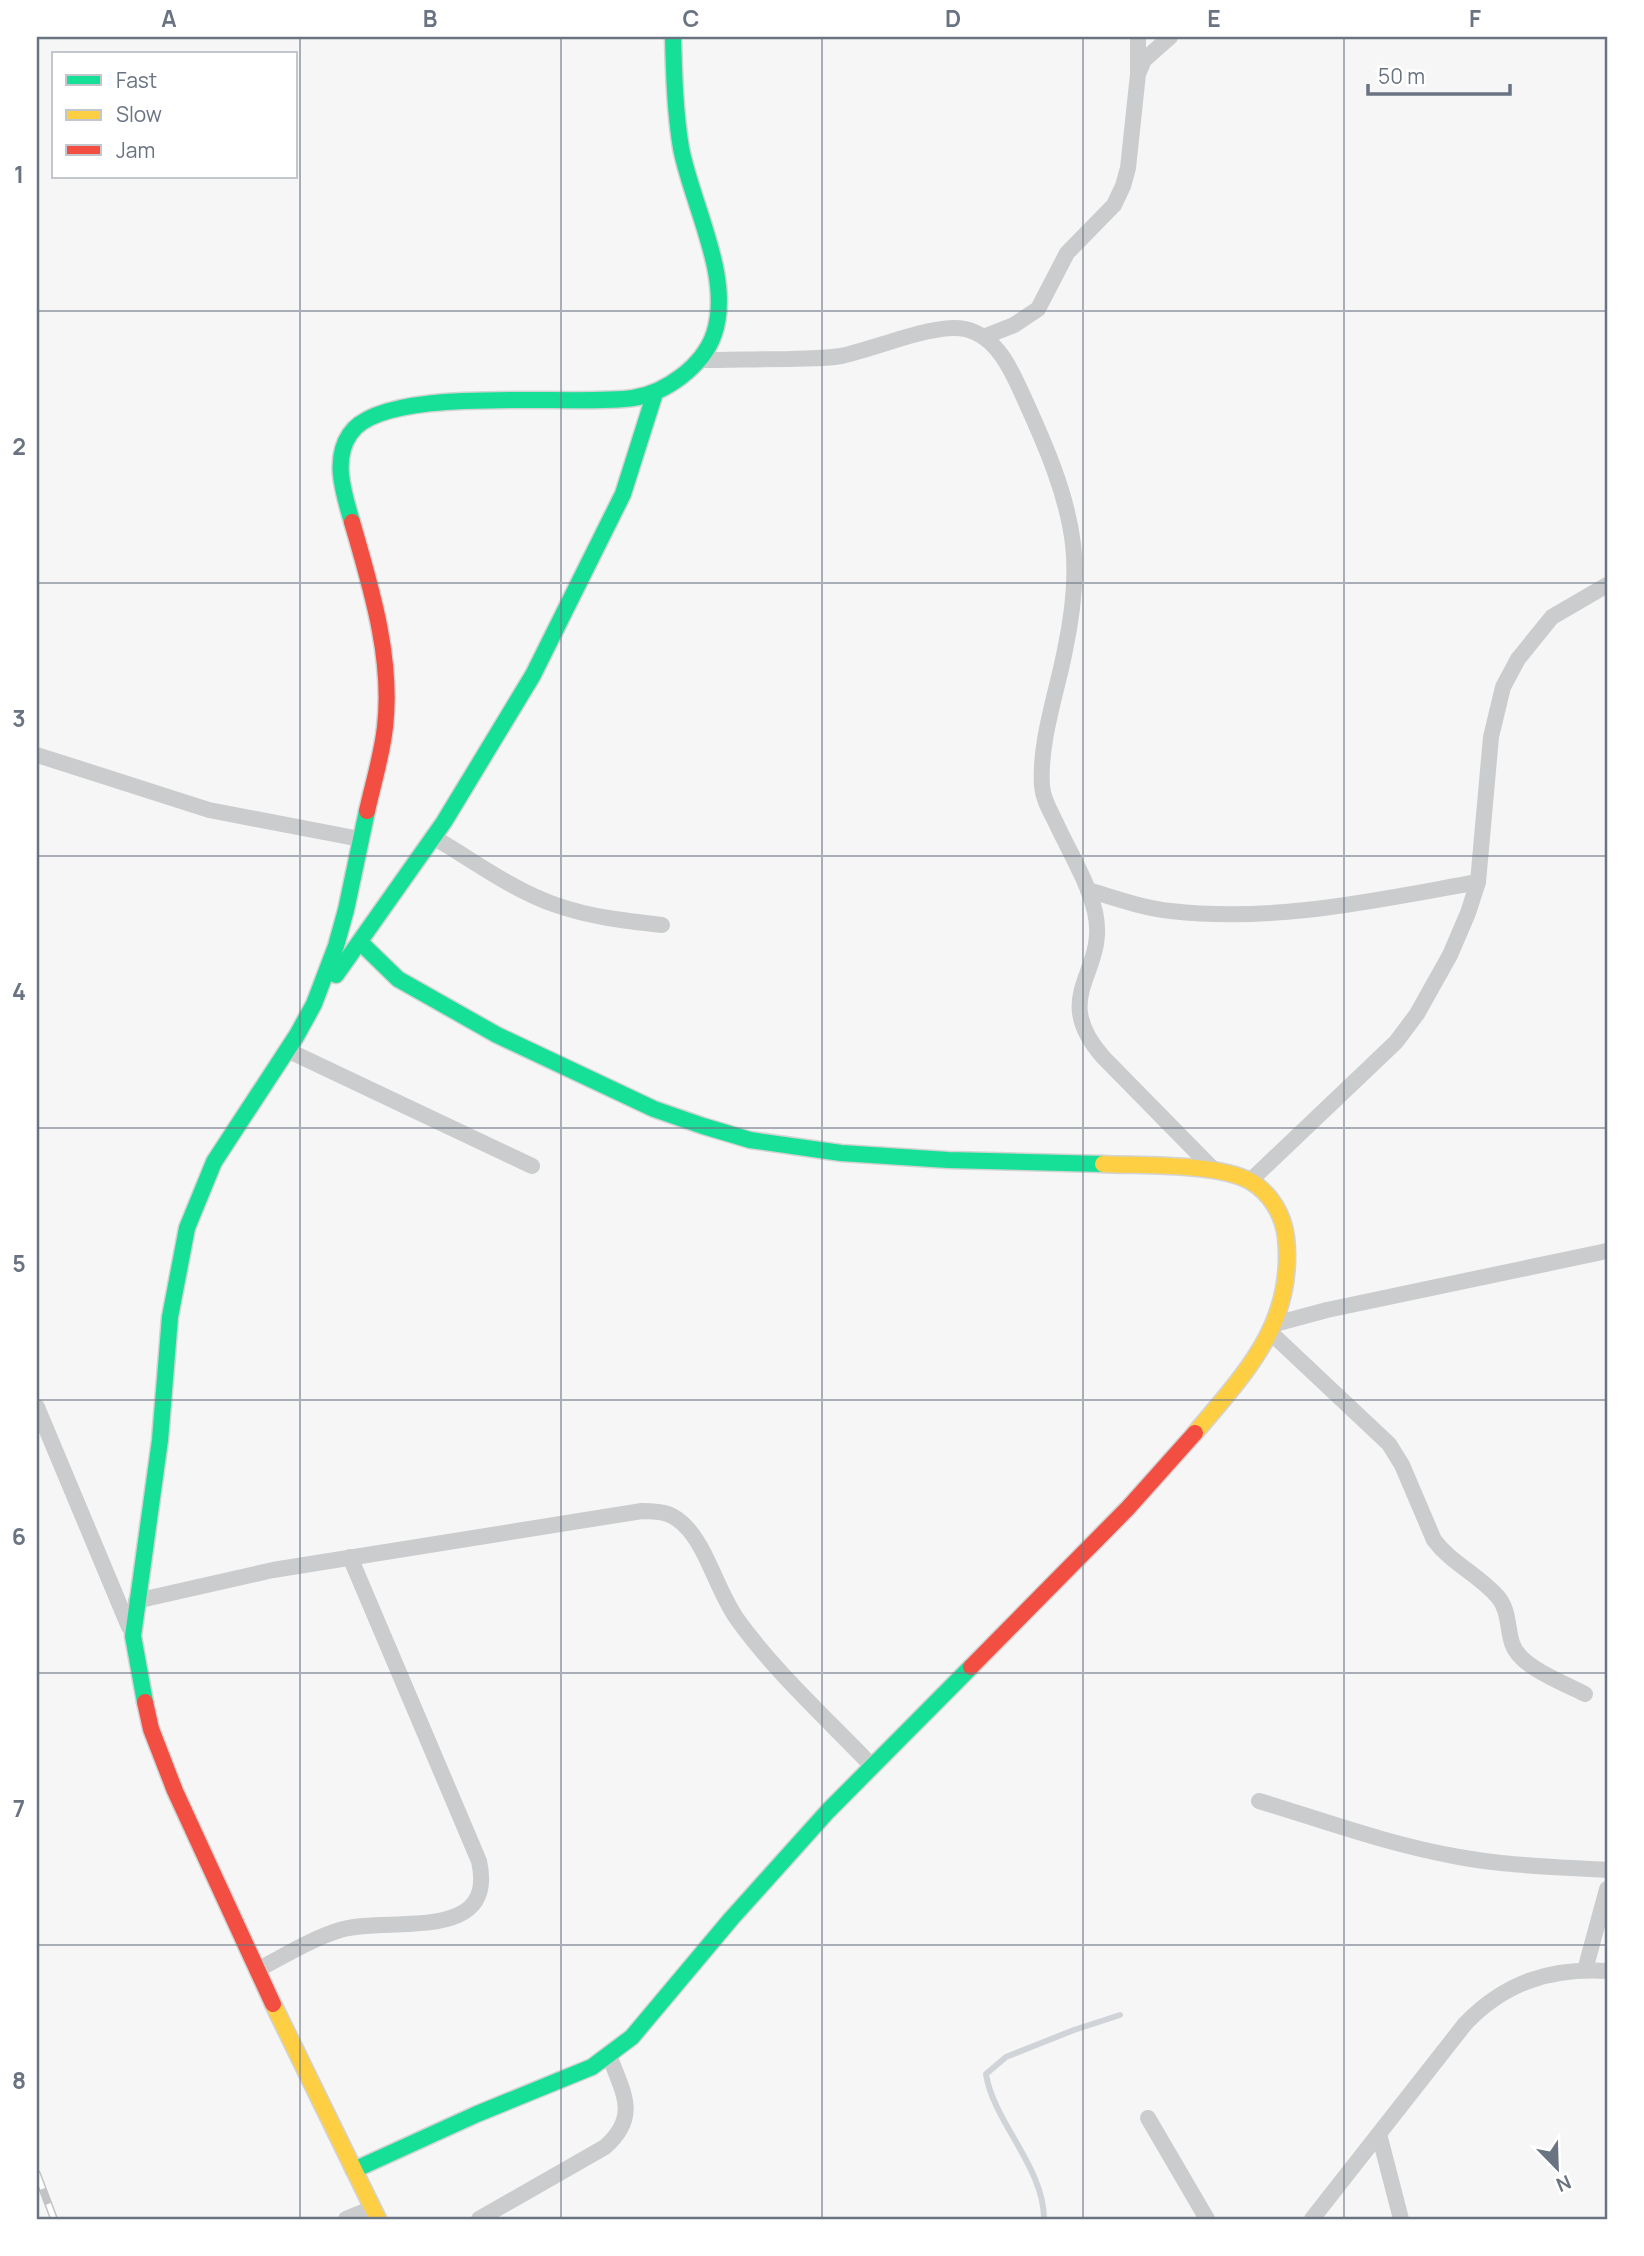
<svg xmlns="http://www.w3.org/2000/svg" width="1644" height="2256" viewBox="0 0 1644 2256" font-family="Manrope,sans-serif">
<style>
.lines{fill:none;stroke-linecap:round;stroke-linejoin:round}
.stream{stroke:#d0d4d8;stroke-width:6}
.fast-casing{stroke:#d2d3d4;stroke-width:19}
.slow-casing{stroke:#d2d3d4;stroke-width:19}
.jam-casing{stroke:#d2d3d4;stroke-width:19}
.street{stroke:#cbcccd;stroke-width:16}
.fast{stroke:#16e098;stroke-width:16}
.slow{stroke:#ffcf43;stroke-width:16}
.jam{stroke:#f24e42;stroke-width:16}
.rail-casing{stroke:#c2c3c4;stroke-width:8}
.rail{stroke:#fff;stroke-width:5;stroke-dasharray:16;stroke-linecap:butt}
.grid{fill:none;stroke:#6a7382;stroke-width:2;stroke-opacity:0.55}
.neatline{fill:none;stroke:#6a7382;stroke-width:2.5}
.grid-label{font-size:23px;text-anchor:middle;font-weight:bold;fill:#6a7382}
</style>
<rect width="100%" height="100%" fill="#f6f6f6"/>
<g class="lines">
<!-- stream -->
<path class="stream" d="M 1044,2219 C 1044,2167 993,2121 986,2074 L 1006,2057 L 1074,2030 L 1120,2015"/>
<!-- fast casing -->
<g class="fast-casing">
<g id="fast">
<path d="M 352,522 C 344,494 332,460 350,434 C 383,383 573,407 633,398 C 666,393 703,366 714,334 C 733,278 692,205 681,148 C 675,112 674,74 673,37"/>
<path d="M 360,942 L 398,979 L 497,1035 L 654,1109 L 703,1126 L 750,1140 L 841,1153 L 948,1160 L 1103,1164"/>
<path d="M 336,975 L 444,822 L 533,675 L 623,494 L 655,393"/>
<path d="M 145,1702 L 133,1636 L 160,1440 L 170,1317 L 187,1228 L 214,1162 L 297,1035 L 314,1004 L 336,946 L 346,910 L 367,811"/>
<path d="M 354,2170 L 477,2114 L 592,2067 L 632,2037 L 731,1919 L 828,1811 L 971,1667"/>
</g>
</g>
<!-- slow casing -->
<g class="slow-casing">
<g id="slow">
<path d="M 1103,1164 C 1142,1166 1216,1163 1250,1181 C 1271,1193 1283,1215 1286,1237 C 1295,1323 1246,1372 1195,1433"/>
<path d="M 273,2004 L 378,2219"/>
</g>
</g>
<!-- jam casing -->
<g class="jam-casing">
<g id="jam">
<path d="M 352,522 C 371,588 393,658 385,727 C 382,755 373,784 367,811"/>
<path d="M 971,1667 L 1128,1508 L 1195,1433"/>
<path d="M 145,1702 L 151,1729 L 175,1791 L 273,2004"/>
</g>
</g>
<!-- street -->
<g class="street">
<path d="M 1138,72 L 1138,37"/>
<path d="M 986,336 L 1014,325 L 1038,309 L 1067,253 L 1114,205 L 1123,186 L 1128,168 L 1138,74 L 1144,60 L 1170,37"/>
<path d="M 698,360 C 728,360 758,359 788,359 C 806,358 824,359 841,356 C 873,350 936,322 965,329 C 997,336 1012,371 1024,398 C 1045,444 1067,494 1073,544 C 1077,578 1072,617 1065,650 C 1057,692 1039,742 1042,786 C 1043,800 1051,812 1057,825 C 1070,853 1088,882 1095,912 C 1109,973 1048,994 1103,1057 L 1214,1170"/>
<path d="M 37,755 L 209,810 L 360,839"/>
<path d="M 433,837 C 473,860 512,890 556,905 C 590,917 626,921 662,925"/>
<path d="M 1088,890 C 1115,898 1142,908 1171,911 C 1275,923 1376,900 1478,882"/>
<path d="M 287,1050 L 532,1166"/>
<path d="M 1250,1181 L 1396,1042 L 1417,1014 L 1450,955 L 1468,913 L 1478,882 L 1491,737 L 1503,687 L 1518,659 L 1552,617 L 1607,585"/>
<path d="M 1275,1324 L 1327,1310 L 1607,1251"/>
<path d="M 1271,1333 L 1389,1444 L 1402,1465 L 1434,1540 C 1451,1563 1479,1575 1498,1597 C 1509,1610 1507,1627 1512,1643 C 1519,1667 1564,1683 1585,1694"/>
<path d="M 37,1407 L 129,1627"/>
<path d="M 136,1601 L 273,1570 L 642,1511 C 664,1511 674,1513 689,1530 C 709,1554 718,1592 737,1619 C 775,1672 826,1718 871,1765"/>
<path d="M 1259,1801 C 1325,1821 1390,1845 1459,1857 C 1507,1866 1558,1867 1607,1870"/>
<path d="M 257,1970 C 284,1956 311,1939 340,1930 C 386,1915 498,1946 479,1861 L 350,1557"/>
<path d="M 1585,1970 L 1607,1889"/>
<path d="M 1148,2118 L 1207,2219"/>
<path d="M 1379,2134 L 1401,2219"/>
<path d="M 346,2219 L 373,2208"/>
<path d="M 479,2219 L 605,2147 C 640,2116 623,2093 609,2055"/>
<path d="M 1312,2219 L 1465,2024 C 1505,1982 1550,1968 1607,1971"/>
</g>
<!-- fast -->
<use href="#fast" class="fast"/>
<!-- slow -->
<use href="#slow" class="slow"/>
<!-- jam -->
<use href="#jam" class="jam"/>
<!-- rail casing -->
<g class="rail-casing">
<path id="rail" d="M 37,2174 L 54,2219"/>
</g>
<!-- rail -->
<use href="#rail" class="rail"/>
</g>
<!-- grid -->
<path class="grid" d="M 300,37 L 300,2219M 561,37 L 561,2219M 822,37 L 822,2219M 1083,37 L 1083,2219M 1344,37 L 1344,2219M 37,311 L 1607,311M 37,583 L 1607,583M 37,856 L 1607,856M 37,1128 L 1607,1128M 37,1400 L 1607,1400M 37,1673 L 1607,1673M 37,1945 L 1607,1945"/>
<!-- border -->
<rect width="1644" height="2256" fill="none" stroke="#ffffff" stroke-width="77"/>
<!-- legend -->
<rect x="52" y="52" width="245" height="126" fill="#ffffff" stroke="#c3c7cd" stroke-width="2"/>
<rect x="66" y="75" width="35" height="10" fill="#16e098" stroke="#c3c7cd" stroke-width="2"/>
<text x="116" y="88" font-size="21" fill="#6a7382">Fast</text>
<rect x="66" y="110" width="35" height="10" fill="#ffcf43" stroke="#c3c7cd" stroke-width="2"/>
<text x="116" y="122" font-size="21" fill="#6a7382">Slow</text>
<rect x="66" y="145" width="35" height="10" fill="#f24e42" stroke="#c3c7cd" stroke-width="2"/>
<text x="116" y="158" font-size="21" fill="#6a7382">Jam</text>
<!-- north arrow -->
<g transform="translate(1557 2168) rotate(157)" stroke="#ffffff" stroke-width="5" paint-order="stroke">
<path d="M0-5L12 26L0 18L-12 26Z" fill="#6a7382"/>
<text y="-10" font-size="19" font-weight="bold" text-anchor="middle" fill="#6a7382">N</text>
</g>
<!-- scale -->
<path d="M1368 84v10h142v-10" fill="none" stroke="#6a7382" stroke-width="3.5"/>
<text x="1378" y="84" font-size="21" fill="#6a7382" stroke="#ffffff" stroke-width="5" paint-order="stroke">50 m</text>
<rect x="38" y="38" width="1568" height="2180" class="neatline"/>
<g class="grid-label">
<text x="169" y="27">A</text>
<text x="430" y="27">B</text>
<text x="691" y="27">C</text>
<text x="953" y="27">D</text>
<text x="1214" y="27">E</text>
<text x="1475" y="27">F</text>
<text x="19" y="183">1</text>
<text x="19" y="455">2</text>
<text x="19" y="727">3</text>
<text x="19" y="1000">4</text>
<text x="19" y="1272">5</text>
<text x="19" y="1545">6</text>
<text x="19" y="1817">7</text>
<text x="19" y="2089">8</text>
</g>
</svg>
